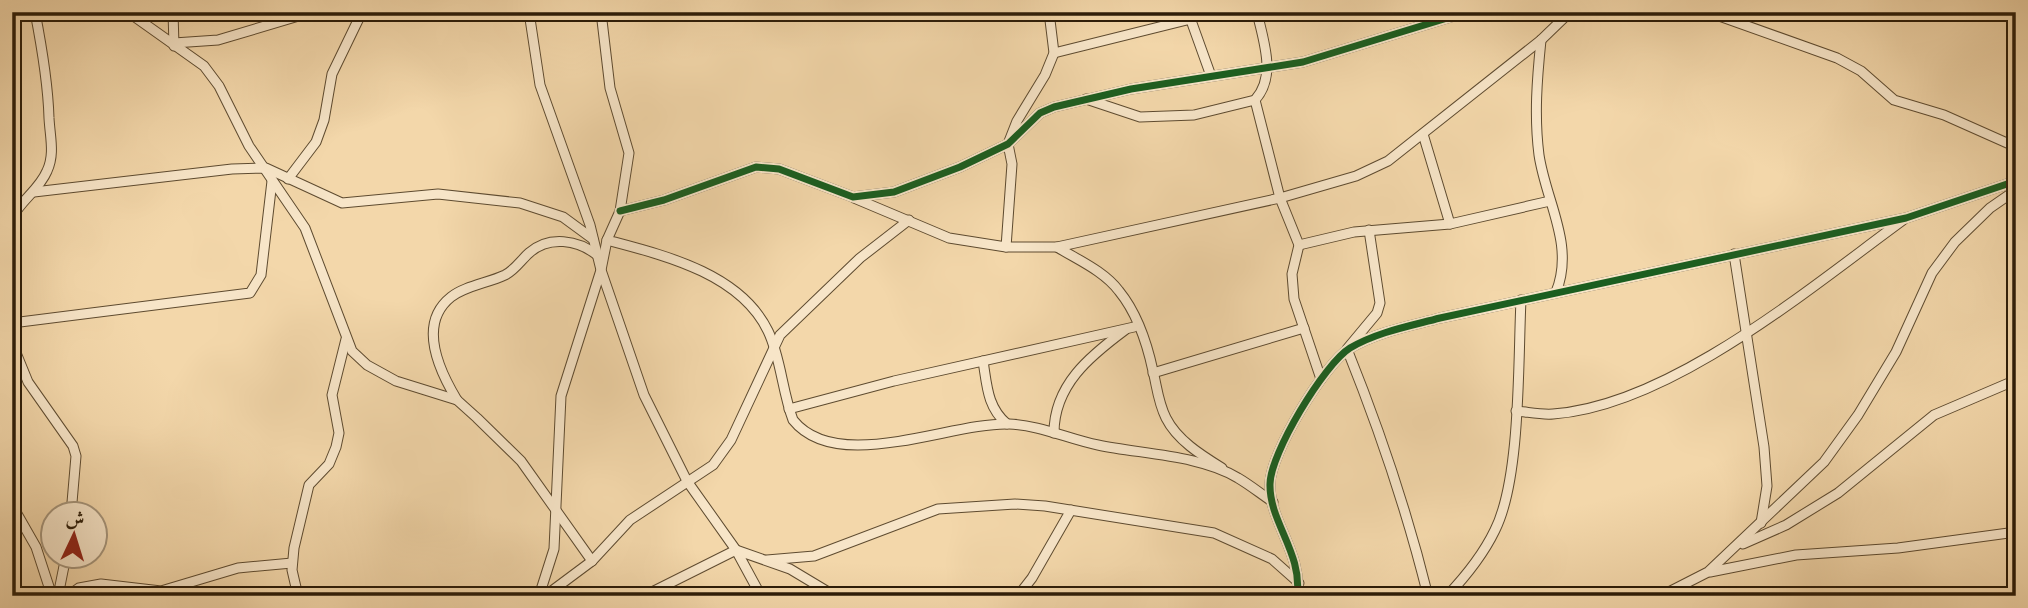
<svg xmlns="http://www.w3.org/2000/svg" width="2028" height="608" viewBox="0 0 2028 608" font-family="Cardo,Amiri,serif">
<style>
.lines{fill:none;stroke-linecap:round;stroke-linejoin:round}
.minor-casing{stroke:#5e4b30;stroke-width:11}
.minor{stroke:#f7e5c8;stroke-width:9}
.cycleway-casing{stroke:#f7e5c8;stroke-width:11}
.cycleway{stroke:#1b5e20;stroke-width:7}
</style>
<rect width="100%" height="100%" fill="#f3d7aa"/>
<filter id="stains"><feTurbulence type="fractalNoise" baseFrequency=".00286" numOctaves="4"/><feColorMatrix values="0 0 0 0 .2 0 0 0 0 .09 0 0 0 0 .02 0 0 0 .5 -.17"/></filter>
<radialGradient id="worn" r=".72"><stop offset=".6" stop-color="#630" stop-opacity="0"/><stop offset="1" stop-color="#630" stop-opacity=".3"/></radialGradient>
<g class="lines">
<!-- minor casing -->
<g class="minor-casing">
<g id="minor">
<path d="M 128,12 L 204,66 L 219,86 L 249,146 L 305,228 L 352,351 L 367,365 L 396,381 L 457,400 L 477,418 L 521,461 L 592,561"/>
<path d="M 173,12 L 174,46"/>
<path d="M 529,12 L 540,85 L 590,225 L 601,270 L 561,396 L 554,549 L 539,596"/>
<path d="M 601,12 L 610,88 L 629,153 L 620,211 L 607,240 L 601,270 L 644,395 L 687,481 L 736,550 L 761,596"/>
<path d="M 1188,12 L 1211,76"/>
<path d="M 1708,12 L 1837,58 L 1861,71 L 1894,100 L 1944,115 L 2016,147"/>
<path d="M 1541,40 C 1537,79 1534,116 1539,155 C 1546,202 1575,245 1556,292"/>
<path d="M 174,43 L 218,40 L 312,12"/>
<path d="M 1054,53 L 1191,19"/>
<path d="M 1086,99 L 1140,117 L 1194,115 L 1255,100 C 1277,76 1263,40 1257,12"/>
<path d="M 1255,100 L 1280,198 L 1299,245 L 1292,274 L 1294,299 L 1321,379"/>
<path d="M 1423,134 L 1450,224"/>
<path d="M 288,179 L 316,142 L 324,120 L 332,74 L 362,12"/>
<path d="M 34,192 L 232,169 L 266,168 L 342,203 L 438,194 L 520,203 L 563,217 L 593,239"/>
<path d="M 854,198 L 949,238 L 1006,247 L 1057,247 L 1280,198 L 1356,176 L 1388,161 L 1541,40 L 1570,12"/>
<path d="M 620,211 L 664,200 L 756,167 L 779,169 L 853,197 L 894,192 L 960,167 L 1008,144 L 1040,113 L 1054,107 L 1131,89 L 1303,62 L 1467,12"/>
<path d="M 12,218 C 21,200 39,190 47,171 C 55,154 50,137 49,118 C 48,82 42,48 35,12"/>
<path d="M 1369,230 L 1380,303 L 1377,313 L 1347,349 C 1380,431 1407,511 1428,596"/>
<path d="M 607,240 C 663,255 740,273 768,331 C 781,358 782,391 793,420 C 837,475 951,422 1009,424 C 1040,425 1068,439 1098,445 C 1140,454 1201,455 1238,478 C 1250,485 1261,494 1273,502"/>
<path d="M 1299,245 L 1354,232 L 1450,224 L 1550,201"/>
<path d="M 1006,247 L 1012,164 L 1008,144 L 1017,121 L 1045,75 L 1054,53 L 1049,12"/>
<path d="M 1057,247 C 1078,260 1104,271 1119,291 C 1137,313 1147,343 1153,371 C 1157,387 1158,402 1166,418 C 1177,440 1201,455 1222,468"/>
<path d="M 1734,254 L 1764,447 L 1767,486 L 1761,523"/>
<path d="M 12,323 L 250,293 L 261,275 L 272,181"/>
<path d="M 12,343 L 28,382 L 73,446 L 76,456 L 71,514"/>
<path d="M 983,361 C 987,385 987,407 1007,424"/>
<path d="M 1153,373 L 1304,328"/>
<path d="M 457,400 C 440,372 417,324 451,297 C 465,286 488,283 505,275 C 515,270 521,260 529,253 C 549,235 578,240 597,255"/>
<path d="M 789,409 L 894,381 L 1134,327"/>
<path d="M 1516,411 C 1528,412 1541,415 1553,414 C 1670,406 1811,287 1903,220"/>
<path d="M 1054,433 C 1054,385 1090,356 1125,330"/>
<path d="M 12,505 L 36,547 L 52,596"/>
<path d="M 1743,544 L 1786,525 L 1838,493 L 1934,415 L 2016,380"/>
<path d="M 767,560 L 814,556 L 938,509 L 1015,504 L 1045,506 L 1214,533 L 1272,559 L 1299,583"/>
<path d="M 1710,572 L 1796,555 L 1898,548 L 2016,532"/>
<path d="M 58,596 L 66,556"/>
<path d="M 68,596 L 79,588 L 101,584 L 161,591 L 238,568 L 292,563"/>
<path d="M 298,596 L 292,570 L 294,548 L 309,485 L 329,464 L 336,447 L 339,433 L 332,395 L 346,339"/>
<path d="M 545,596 L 592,561 L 630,520 L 713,465 L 731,440 L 780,335 L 860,258 L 909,220"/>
<path d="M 644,596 L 736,550 L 790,569 L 835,596"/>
<path d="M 1018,596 L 1032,578 L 1071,510"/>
<path d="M 1297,596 C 1303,553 1269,522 1270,484 C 1270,454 1324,364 1350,348 C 1377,332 1410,326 1440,318 L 1906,218 L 2016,181"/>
<path d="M 1447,596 C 1466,576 1483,555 1495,530 C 1521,478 1518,360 1521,300"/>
<path d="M 1661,596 L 1708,572 L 1824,462 L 1858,415 L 1896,352 L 1932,273 L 1955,242 L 1990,208 L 2016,190"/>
</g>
</g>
<!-- minor -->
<use href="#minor" class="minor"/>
<!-- cycleway casing -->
<g class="cycleway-casing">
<g id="cycleway">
<path d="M 620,211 L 664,200 L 756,167 L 779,169 L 853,197 L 894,192 L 960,167 L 1008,144 L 1040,113 L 1054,107 L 1131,89 L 1303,62 L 1467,12"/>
<path d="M 1297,596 C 1303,553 1269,522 1270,484 C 1270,454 1324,364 1350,348 C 1377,332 1410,326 1440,318 L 1906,218 L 2016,181"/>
</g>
</g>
<!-- cycleway -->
<use href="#cycleway" class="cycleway"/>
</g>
<!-- margin -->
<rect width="2028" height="608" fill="none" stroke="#f3d7aa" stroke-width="42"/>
<rect x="14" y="14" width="2000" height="580" fill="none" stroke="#2c1c08" stroke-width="3.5"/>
<rect x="21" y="21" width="1986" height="566" fill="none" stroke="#2c1c08" stroke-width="2"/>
<!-- north arrow -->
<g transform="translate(74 535) rotate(4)"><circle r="33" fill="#f7e5c8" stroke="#a6957b" stroke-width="2"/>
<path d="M0-5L12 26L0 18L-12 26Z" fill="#8f2418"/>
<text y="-10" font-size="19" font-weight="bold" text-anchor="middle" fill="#2c1c08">ش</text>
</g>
<rect width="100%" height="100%" filter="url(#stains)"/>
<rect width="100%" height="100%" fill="url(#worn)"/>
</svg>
